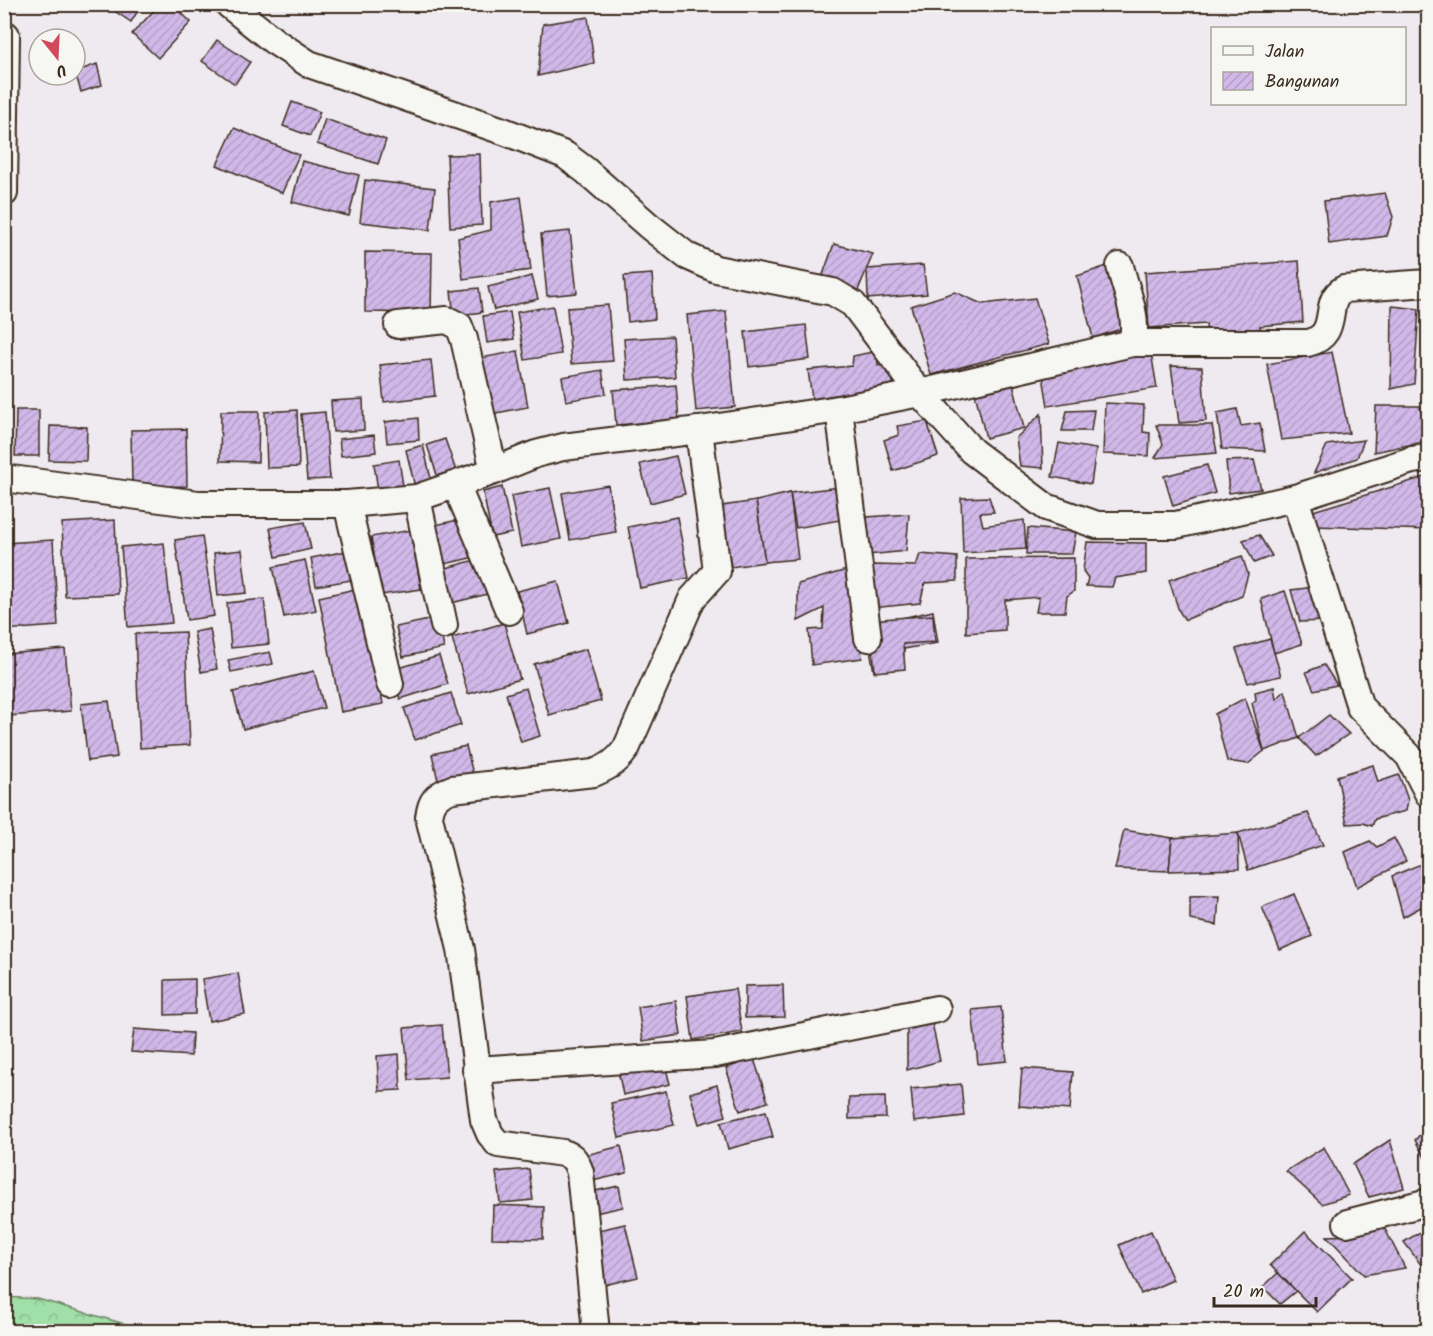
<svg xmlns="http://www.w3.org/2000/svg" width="1433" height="1336" viewBox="0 0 1433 1336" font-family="Kalam,sans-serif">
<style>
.forest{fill:url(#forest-crowns);stroke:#6e8462;stroke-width:1.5}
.building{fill:url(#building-hatch);stroke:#3b2a1e;stroke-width:1.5}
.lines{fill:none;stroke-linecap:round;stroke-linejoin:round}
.street-casing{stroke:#3b2a1e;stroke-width:30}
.street{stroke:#f6f6f2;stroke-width:26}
</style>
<defs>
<pattern id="forest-crowns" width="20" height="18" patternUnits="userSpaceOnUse" patternTransform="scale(1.5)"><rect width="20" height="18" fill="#a0dfa7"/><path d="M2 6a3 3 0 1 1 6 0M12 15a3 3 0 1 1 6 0" fill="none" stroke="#8bc08f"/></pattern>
<pattern id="building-hatch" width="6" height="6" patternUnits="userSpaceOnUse" patternTransform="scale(1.5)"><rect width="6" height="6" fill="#d0b8e8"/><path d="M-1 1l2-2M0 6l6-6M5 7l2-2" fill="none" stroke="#b49ec7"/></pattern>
</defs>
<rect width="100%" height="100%" fill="#eeeaf0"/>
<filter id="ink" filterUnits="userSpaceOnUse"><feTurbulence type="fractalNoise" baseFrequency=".0167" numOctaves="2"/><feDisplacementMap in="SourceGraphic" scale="12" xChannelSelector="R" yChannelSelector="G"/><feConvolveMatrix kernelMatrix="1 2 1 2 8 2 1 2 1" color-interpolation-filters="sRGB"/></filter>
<g filter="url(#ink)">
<!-- forest -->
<path class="forest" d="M 4,1297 L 38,1299 L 132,1326 L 144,1331 L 5,1331 Z"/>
<!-- building -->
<g class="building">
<path d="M 104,4 L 142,4 L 131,22 Z"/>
<path d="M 160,4 L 172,4 L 191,22 L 158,58 L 132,34 Z"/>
<path d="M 588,17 L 594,63 L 538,76 L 543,24 Z"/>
<path d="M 217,40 L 250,62 L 235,84 L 202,61 Z"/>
<path d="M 97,64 L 102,85 L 81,92 L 75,72 Z"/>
<path d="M 292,102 L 320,112 L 310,136 L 283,126 Z"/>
<path d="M 325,119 L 386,140 L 378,164 L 317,144 Z"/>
<path d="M 234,128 L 299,155 L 282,193 L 217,165 Z"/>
<path d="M 480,154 L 482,225 L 450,227 L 447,155 Z"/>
<path d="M 302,161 L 359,175 L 349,216 L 292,202 Z"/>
<path d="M 365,180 L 435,188 L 430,230 L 360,222 Z"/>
<path d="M 1385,193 L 1393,217 L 1387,236 L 1329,244 L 1324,201 Z"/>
<path d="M 521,197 L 531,270 L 463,279 L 458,238 L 491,230 L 491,202 Z"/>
<path d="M 570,231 L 577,293 L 547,296 L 541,234 Z"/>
<path d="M 834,244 L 873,254 L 856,295 L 820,283 Z"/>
<path d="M 365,252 L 432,253 L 431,313 L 365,312 Z"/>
<path d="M 1299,261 L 1303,322 L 1260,326 L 1260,335 L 1207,339 L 1206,324 L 1149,328 L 1145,272 Z"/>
<path d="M 923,265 L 927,294 L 868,299 L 867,269 Z"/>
<path d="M 1110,265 L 1124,328 L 1093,338 L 1077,276 Z"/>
<path d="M 652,274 L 655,319 L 628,322 L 624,276 Z"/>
<path d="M 532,276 L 538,299 L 494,310 L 488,287 Z"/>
<path d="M 479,288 L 482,312 L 454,316 L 451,291 Z"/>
<path d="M 955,292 L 982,304 L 1035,298 L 1049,344 L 931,375 L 911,306 Z"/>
<path d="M 608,305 L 613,361 L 571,364 L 567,308 Z"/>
<path d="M 553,306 L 561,354 L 525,360 L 517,312 Z"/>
<path d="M 1392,306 L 1419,309 L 1414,384 L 1391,389 Z"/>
<path d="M 726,311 L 735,407 L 696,411 L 687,315 Z"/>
<path d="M 510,312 L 514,339 L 487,343 L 483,316 Z"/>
<path d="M 1428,316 L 1428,348 L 1424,320 Z"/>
<path d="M 806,325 L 810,359 L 749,367 L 745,332 Z"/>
<path d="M 672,336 L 675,377 L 627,380 L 624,339 Z"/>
<path d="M 518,351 L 528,407 L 491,414 L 481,358 Z"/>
<path d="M 877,351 L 878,366 L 888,365 L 894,385 L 812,399 L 808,370 L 852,366 L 853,356 Z"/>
<path d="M 1151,352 L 1157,388 L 1048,406 L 1042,370 Z"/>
<path d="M 1332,352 L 1349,433 L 1281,440 L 1267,364 Z"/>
<path d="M 431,360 L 435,396 L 384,402 L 380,365 Z"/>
<path d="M 1428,361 L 1428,395 L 1422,362 Z"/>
<path d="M 1171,366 L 1202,367 L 1206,421 L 1179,423 Z"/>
<path d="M 602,370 L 606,394 L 566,401 L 562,377 Z"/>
<path d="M 1011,376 L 1024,428 L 986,438 L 973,385 Z"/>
<path d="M 676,385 L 679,420 L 616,425 L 613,390 Z"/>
<path d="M 363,399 L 364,430 L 333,432 L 331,401 Z"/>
<path d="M 1105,403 L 1144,405 L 1143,432 L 1150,433 L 1149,456 L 1103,454 Z"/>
<path d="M 1376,406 L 1420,406 L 1428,441 L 1374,452 Z"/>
<path d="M 1237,409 L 1241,426 L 1260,423 L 1265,451 L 1222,449 L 1217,413 Z"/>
<path d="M 16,410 L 39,410 L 39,456 L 15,456 Z"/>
<path d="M 297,410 L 299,467 L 267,468 L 265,412 Z"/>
<path d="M 1094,410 L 1091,431 L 1062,431 L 1067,411 Z"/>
<path d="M 221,411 L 259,411 L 258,462 L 220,461 Z"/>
<path d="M 325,412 L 330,479 L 307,480 L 301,414 Z"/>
<path d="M 1041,414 L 1043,468 L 1020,466 L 1016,438 Z"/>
<path d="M 418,418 L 419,440 L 387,443 L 385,422 Z"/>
<path d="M 927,421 L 938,456 L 893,471 L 884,440 L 899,435 L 897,426 Z"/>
<path d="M 1156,425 L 1212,425 L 1217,453 L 1155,458 L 1163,444 Z"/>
<path d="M 50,426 L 87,427 L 86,461 L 49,460 Z"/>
<path d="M 186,429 L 187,486 L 132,487 L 131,430 Z"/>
<path d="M 374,435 L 376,452 L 341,456 L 339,439 Z"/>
<path d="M 445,439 L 456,471 L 438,478 L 427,445 Z"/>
<path d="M 1364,440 L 1357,458 L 1314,473 L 1327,445 Z"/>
<path d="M 1059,443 L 1096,449 L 1091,484 L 1052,477 Z"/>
<path d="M 423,445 L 432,483 L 415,487 L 406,450 Z"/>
<path d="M 676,456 L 685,494 L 650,503 L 640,464 Z"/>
<path d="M 399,460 L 403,486 L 378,490 L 374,464 Z"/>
<path d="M 1254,460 L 1261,489 L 1229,493 L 1226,461 Z"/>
<path d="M 1207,465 L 1215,493 L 1173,506 L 1164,476 Z"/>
<path d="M 1428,476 L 1428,530 L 1316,526 L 1313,511 Z"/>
<path d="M 608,485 L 616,532 L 570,540 L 562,493 Z"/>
<path d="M 848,486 L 851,518 L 796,528 L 790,493 Z"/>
<path d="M 502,487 L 512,533 L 492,537 L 483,492 Z"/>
<path d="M 550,488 L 561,539 L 521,547 L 511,496 Z"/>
<path d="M 790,493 L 798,559 L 765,562 L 756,501 Z"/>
<path d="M 989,497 L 994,512 L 980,513 L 983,526 L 1024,520 L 1026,549 L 963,553 L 961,498 Z"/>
<path d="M 756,501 L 765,562 L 731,567 L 722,506 Z"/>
<path d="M 909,514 L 906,551 L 868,555 L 867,517 Z"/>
<path d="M 677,517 L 689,578 L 640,588 L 628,527 Z"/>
<path d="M 467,518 L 475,557 L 440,565 L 431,526 Z"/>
<path d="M 115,520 L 118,594 L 65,596 L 62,523 Z"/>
<path d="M 305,522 L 311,549 L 276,557 L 270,528 Z"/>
<path d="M 1028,528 L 1076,532 L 1072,554 L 1026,554 Z"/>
<path d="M 411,530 L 421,589 L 381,595 L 371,537 Z"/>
<path d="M 1259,535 L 1272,556 L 1254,563 L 1243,540 Z"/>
<path d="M 202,536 L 214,616 L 187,620 L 175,540 Z"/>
<path d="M 53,540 L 58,626 L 4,630 L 4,543 Z"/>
<path d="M 1087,542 L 1146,543 L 1146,573 L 1115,578 L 1112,587 L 1086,586 L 1088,578 L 1083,571 Z"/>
<path d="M 164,543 L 172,623 L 128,627 L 121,547 Z"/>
<path d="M 242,550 L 247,593 L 218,596 L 214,553 Z"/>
<path d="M 352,550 L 358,579 L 316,586 L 311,558 Z"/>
<path d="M 920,554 L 957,557 L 957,581 L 925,583 L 920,603 L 872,608 L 873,565 L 916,566 Z"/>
<path d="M 1242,556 L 1248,574 L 1242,596 L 1185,620 L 1179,611 L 1169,580 Z"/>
<path d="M 483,558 L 492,593 L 451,603 L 442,569 Z"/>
<path d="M 1074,558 L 1074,591 L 1067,596 L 1065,612 L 1036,612 L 1039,597 L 1005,600 L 1005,630 L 966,633 L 966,559 Z"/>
<path d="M 305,560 L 316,610 L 284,617 L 273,567 Z"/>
<path d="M 850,569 L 862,658 L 812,665 L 809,630 L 823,629 L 824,608 L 798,621 L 798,584 Z"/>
<path d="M 558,581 L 569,623 L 527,634 L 517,591 Z"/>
<path d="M 1315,587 L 1325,621 L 1300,622 L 1291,590 Z"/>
<path d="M 360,588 L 383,704 L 341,712 L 319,597 Z"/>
<path d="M 1285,591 L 1302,644 L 1274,653 L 1261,599 Z"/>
<path d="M 264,599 L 269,644 L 231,648 L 227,603 Z"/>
<path d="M 933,611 L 938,643 L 904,649 L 903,667 L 874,672 L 866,626 Z"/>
<path d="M 933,615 L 935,642 L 903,644 L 905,669 L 875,672 L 870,620 Z"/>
<path d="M 438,618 L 444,648 L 403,657 L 396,627 Z"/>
<path d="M 504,623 L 520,679 L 468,694 L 452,638 Z"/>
<path d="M 210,629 L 217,669 L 201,672 L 194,632 Z"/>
<path d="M 185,632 L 190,745 L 140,748 L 135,634 Z"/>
<path d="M 1270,639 L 1281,676 L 1248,683 L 1236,649 Z"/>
<path d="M 65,649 L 71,711 L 10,716 L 5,654 Z"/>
<path d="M 586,649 L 601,701 L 549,715 L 534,664 Z"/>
<path d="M 270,652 L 273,664 L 231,672 L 228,660 Z"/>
<path d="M 439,656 L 448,684 L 400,699 L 392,670 Z"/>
<path d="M 1324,665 L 1337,685 L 1314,690 L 1306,672 Z"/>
<path d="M 314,671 L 324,708 L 243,729 L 233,692 Z"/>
<path d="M 1274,687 L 1276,699 L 1285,691 L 1299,738 L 1264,751 L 1252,703 L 1256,700 L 1255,692 Z"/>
<path d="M 526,688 L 540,736 L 521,742 L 506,694 Z"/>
<path d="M 451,693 L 461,725 L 415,740 L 404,708 Z"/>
<path d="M 1245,698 L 1264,751 L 1248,764 L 1227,761 L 1215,714 Z"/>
<path d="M 109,701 L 117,757 L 88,761 L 81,704 Z"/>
<path d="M 1329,715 L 1349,734 L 1316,756 L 1299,738 Z"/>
<path d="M 466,746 L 474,778 L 439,785 L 432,754 Z"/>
<path d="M 1373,765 L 1378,782 L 1399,775 L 1408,800 L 1406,811 L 1375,819 L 1372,826 L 1363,823 L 1347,824 L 1337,776 Z"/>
<path d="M 1308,813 L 1323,845 L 1248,870 L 1238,833 Z"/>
<path d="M 1124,830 L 1172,838 L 1169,871 L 1115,869 Z"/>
<path d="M 1238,833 L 1239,869 L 1169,871 L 1172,838 Z"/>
<path d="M 1394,838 L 1406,861 L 1357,887 L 1345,852 L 1370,841 L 1377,847 Z"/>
<path d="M 1428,861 L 1428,903 L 1403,917 L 1392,876 Z"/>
<path d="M 1294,894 L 1312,936 L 1280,950 L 1262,907 Z"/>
<path d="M 1219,896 L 1217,925 L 1190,920 L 1190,897 Z"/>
<path d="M 238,973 L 245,1014 L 209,1021 L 202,979 Z"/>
<path d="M 195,979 L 195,1014 L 165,1015 L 165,980 Z"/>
<path d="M 783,985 L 784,1017 L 745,1018 L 745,986 Z"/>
<path d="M 735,989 L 742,1032 L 693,1040 L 687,996 Z"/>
<path d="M 676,1001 L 681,1035 L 643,1041 L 638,1007 Z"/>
<path d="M 1001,1007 L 1007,1061 L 978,1064 L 972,1010 Z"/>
<path d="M 931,1018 L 940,1061 L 907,1070 L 907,1024 Z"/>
<path d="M 442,1025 L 447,1077 L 409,1080 L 404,1028 Z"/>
<path d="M 134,1029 L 192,1033 L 191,1056 L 131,1052 Z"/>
<path d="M 399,1054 L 401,1090 L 379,1091 L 377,1056 Z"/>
<path d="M 754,1059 L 768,1102 L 740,1111 L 726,1068 Z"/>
<path d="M 665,1065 L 670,1084 L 623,1095 L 619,1075 Z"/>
<path d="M 1022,1068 L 1073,1072 L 1070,1110 L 1019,1106 Z"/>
<path d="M 961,1084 L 964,1116 L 914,1122 L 911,1089 Z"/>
<path d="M 717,1085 L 726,1116 L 699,1124 L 690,1093 Z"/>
<path d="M 666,1091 L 674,1125 L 619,1138 L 611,1103 Z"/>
<path d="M 885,1097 L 886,1118 L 849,1119 L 849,1098 Z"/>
<path d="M 766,1111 L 773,1137 L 728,1149 L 721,1122 Z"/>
<path d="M 1428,1126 L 1428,1163 L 1415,1140 Z"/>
<path d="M 1390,1140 L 1404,1188 L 1369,1197 L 1353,1164 Z"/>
<path d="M 621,1146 L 627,1173 L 592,1181 L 586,1155 Z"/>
<path d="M 1324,1147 L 1349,1195 L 1322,1204 L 1286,1171 Z"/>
<path d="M 529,1169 L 533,1200 L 500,1203 L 496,1172 Z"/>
<path d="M 619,1186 L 623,1207 L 595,1213 L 590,1192 Z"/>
<path d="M 493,1205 L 544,1207 L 543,1239 L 492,1238 Z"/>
<path d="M 625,1224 L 638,1277 L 604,1285 L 590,1232 Z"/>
<path d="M 1384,1227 L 1405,1268 L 1364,1275 L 1327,1236 L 1356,1235 Z"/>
<path d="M 1428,1227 L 1428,1274 L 1404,1242 Z"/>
<path d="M 1151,1231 L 1173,1280 L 1141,1294 L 1119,1245 Z"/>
<path d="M 1305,1231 L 1352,1278 L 1317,1312 L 1270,1265 Z"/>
<path d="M 1278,1273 L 1296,1291 L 1280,1304 L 1263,1287 Z"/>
<path d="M 718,1327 L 718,1332 L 682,1332 Z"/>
</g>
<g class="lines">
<!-- street casing -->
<g class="street-casing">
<g id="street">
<path d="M 228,4 L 274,41 L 309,64 L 506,132 L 565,155 L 585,170 L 649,226 L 687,256 L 716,269 L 833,292 L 853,304 L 920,393 L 972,451 L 1046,507 L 1097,525 L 1176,525 L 1295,498 L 1412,460 L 1428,458"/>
<path d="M 4,193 L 6,35"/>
<path d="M 398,325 L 447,320 L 459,326 L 464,339 L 494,471"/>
<path d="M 1132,343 L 1308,343 C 1342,334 1321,302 1344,289 L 1428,283"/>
<path d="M 839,409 L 868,638"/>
<path d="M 4,478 L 198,504 L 347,504 L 417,498 L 494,471 L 536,454 L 563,447 L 699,430 L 839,409 L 920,393 L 1132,343 C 1139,318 1126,291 1120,266"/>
<path d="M 456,485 L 509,611"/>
<path d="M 417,498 L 444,625"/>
<path d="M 1295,498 L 1360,707 L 1409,756 L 1428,793"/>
<path d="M 347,504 L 390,684"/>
<path d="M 476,1070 L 715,1054 L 937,1009"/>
<path d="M 1347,1223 L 1428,1202"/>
<path d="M 596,1332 L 580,1172 C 576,1161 574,1156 563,1153 L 498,1144 L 490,1134 L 484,1120 L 461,949 L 429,817 C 431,801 436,795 452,789 L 594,773 C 608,767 617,762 626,749 L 692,599 L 717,571 L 699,430"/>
</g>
</g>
<!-- street -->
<use href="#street" class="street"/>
</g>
</g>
<!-- margin -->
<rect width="1433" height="1336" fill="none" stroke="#f6f6f2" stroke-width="24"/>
<rect x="12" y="12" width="1409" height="1312" fill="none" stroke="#3b2a1e" stroke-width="2" filter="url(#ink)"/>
<!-- legend -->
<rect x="1211" y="27" width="195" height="78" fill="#f6f6f2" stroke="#aba49d" stroke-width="1.5"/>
<rect x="1223" y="46" width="30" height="9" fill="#f6f6f2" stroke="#aba49d" stroke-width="1.5"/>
<text x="1265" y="57" font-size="18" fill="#3b2a1e">Jalan</text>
<rect x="1223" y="72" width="30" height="18" fill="url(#building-hatch)" stroke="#aba49d" stroke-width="1.5"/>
<text x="1265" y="87" font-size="18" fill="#3b2a1e">Bangunan</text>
<!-- north arrow -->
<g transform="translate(57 57) rotate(162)"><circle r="28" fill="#f6f6f2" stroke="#aba49d" stroke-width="1.5"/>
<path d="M0-4.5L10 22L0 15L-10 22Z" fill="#d1495b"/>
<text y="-9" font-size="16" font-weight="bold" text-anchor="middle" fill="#3b2a1e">U</text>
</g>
<!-- scale -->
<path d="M1214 1297v9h102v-9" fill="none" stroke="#3b2a1e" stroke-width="3"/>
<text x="1223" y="1297" font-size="18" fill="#3b2a1e" stroke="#f6f6f2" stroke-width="4.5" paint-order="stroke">20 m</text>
</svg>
